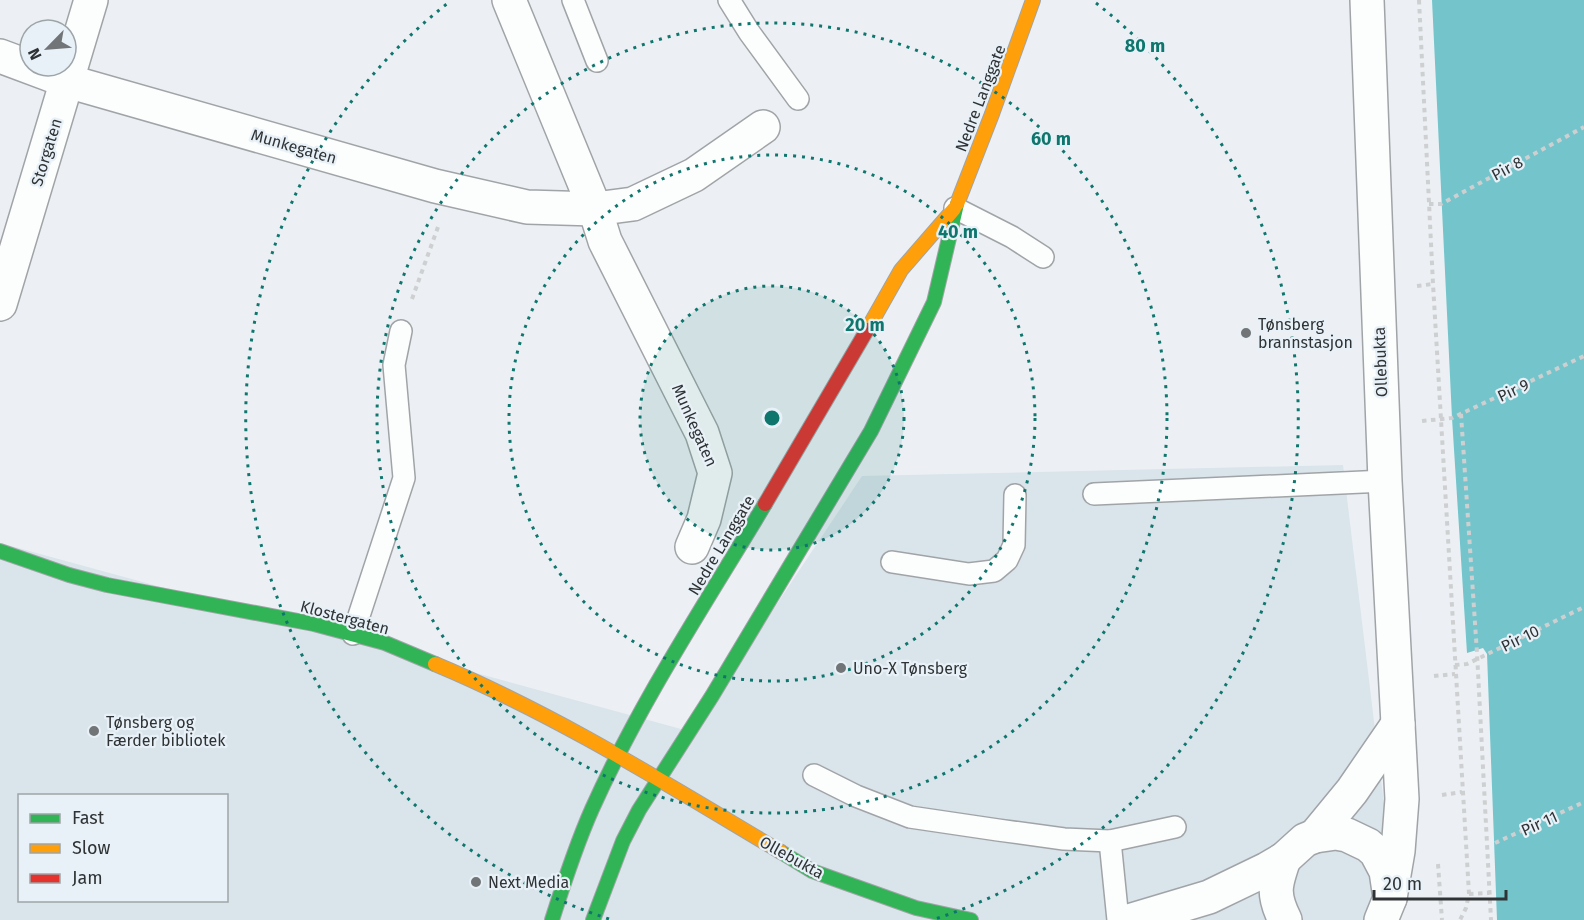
<svg xmlns="http://www.w3.org/2000/svg" width="1584" height="920" viewBox="0 0 1584 920" font-family="'Fira Sans',sans-serif">
<style>
.built{fill:#dae4eb;fill-rule:evenodd}
.water{fill:#73c5cb}
.lines{fill:none;stroke-linecap:round;stroke-linejoin:round}
.lane-casing{stroke:#a1a4a7;stroke-width:24}
.street-casing{stroke:#a1a4a7;stroke-width:36}
.fast-casing{stroke:#a1a4a7;stroke-width:16}
.slow-casing{stroke:#a1a4a7;stroke-width:16}
.jam-casing{stroke:#a1a4a7;stroke-width:16}
.path{stroke:#cecfd0;stroke-width:4;stroke-dasharray:4.5 4.5;stroke-linecap:butt}
.lane{stroke:#fcfdfd;stroke-width:21}
.street{stroke:#fcfdfd;stroke-width:33}
.fast{stroke:#30b455;stroke-width:14}
.slow{stroke:#ff9f0a;stroke-width:14}
.jam{stroke:#e5322d;stroke-width:14}
.ring{fill:none;stroke:#0f766e;stroke-width:3;stroke-dasharray:3 6}
.poi-dot{fill:#717578;stroke:#e8f1f7;stroke-width:2}
.labels{text-anchor:middle;stroke-width:4.5;stroke-linejoin:round;paint-order:stroke}
.street-label{font-size:16px;fill:#2f3335;stroke:#e8f1f7}
.poi-label{font-size:16px;fill:#2f3335;stroke:#e8f1f7;text-anchor:start}
.centre{fill:#0f766e;stroke:#e8f1f7;stroke-width:3}
.ring-label{font-size:18px;text-anchor:middle;font-weight:bold;fill:#0f766e;stroke:#e8f1f7;stroke-width:4.5;stroke-linejoin:round;paint-order:stroke}
</style>
<rect width="100%" height="100%" fill="#ecf0f4"/>
<!-- built -->
<path class="built" d="M 1343,465 L 1398,920 L 0,920 L 0,543 L 692,732 L 862,476 ZM 20,796 L 226,796 L 226,900 L 20,900 Z"/>
<!-- water -->
<path class="water" d="M 1432,0 L 1584,0 L 1584,920 L 1497,920 L 1487,654 L 1483,648 L 1467,653 L 1452,418 Z"/>
<g class="lines">
<!-- lane casing -->
<g class="lane-casing">
<g id="lane">
<path d="M 573,0 L 597,61"/>
<path d="M 729,0 L 749,32 L 798,99"/>
<path d="M 955,208 L 1012,237 L 1043,257"/>
<path d="M 1094,494 L 1385,481"/>
<path d="M 892,562 L 969,574 L 994,571 L 1007,560 L 1014,545 L 1015,495"/>
<path d="M 353,634 L 404,478 L 394,365 L 401,331"/>
<path d="M 814,775 L 856,796 L 910,817 L 998,830 L 1064,839 L 1110,841 L 1175,827"/>
<path d="M 1110,841 L 1118,920"/>
</g>
</g>
<!-- street casing -->
<g class="street-casing">
<g id="street">
<path d="M 509,0 L 595,209 L 605,241 L 702,433 L 715,473 L 704,519 L 692,547"/>
<path d="M 1367,0 L 1385,481 L 1402,799 L 1398,851 L 1390,898"/>
<path d="M 0,56 L 67,81 L 435,186 L 527,207 L 595,209 L 633,204 L 694,175 L 763,127"/>
<path d="M 0,304 L 91,0"/>
<path d="M 1315,836 L 1352,791 L 1398,724"/>
<path d="M 1284,859 C 1275,885 1272,894 1285,920"/>
<path d="M 1132,920 L 1209,897 L 1267,869 L 1284,859 L 1305,840 L 1315,836 L 1336,833 L 1347,835 L 1368,845 L 1376,852 L 1386,871 L 1390,898 L 1381,920"/>
</g>
</g>
<!-- fast casing -->
<g class="fast-casing">
<g id="fast">
<path d="M 0,551 L 69,575 L 107,585 L 314,624 L 385,643 L 435,664"/>
<path d="M 781,852 L 812,871 L 916,908 L 971,920"/>
<path d="M 552,920 C 564,882 576,845 592,809 C 640,702 705,604 765,504"/>
<path d="M 593,920 L 623,841 L 639,810 L 712,696 L 871,431 L 934,302 L 957,204"/>
</g>
</g>
<!-- slow casing -->
<g class="slow-casing">
<g id="slow">
<path d="M 957,204 L 992,114 L 1033,0"/>
<path d="M 867,330 L 901,270 L 954,209"/>
<path d="M 435,664 C 557,715 668,785 781,852"/>
</g>
</g>
<!-- jam casing -->
<g class="jam-casing">
<path id="jam" d="M 765,504 L 867,330"/>
</g>
<!-- path -->
<g class="path">
<path d="M 1419,0 L 1433,284 L 1469,894 L 1466,908 L 1460,920"/>
<path d="M 1429,204 L 1441,204 L 1584,127"/>
<path d="M 1417,286 L 1433,284"/>
<path d="M 412,299 L 438,227"/>
<path d="M 1461,414 L 1477,653 L 1491,920"/>
<path d="M 1422,421 L 1452,418 L 1584,356"/>
<path d="M 1455,665 L 1467,664 L 1584,607"/>
<path d="M 1434,676 L 1455,674"/>
<path d="M 1442,795 L 1462,792"/>
<path d="M 1495,843 L 1584,802"/>
<path d="M 1438,864 L 1442,920"/>
<path d="M 1469,894 L 1489,893"/>
</g>
<!-- lane -->
<use href="#lane" class="lane"/>
<!-- street -->
<use href="#street" class="street"/>
<!-- fast -->
<use href="#fast" class="fast"/>
<!-- slow -->
<use href="#slow" class="slow"/>
<!-- jam -->
<use href="#jam" class="jam"/>
</g>
<!-- distance rings -->
<circle cx="772" cy="418" r="132" fill="#0f766e" fill-opacity=".12"/>
<g class="ring">
<circle cx="772" cy="418" r="132"/>
<circle cx="772" cy="418" r="263"/>
<circle cx="772" cy="418" r="395"/>
<path d="M609 919A527 527 0 0 1 448 3M1096 3A527 527 0 0 1 935 919"/>
</g>
<!-- markers -->
<g class="poi-dot">
<circle cx="1246" cy="333" r="6"/>
<circle cx="841" cy="668" r="6"/>
<circle cx="94" cy="731" r="6"/>
<circle cx="476" cy="882" r="6"/>
</g>
<g class="labels">
<!-- street labels -->
<g class="street-label">
<text transform="translate(980 98) rotate(-69)" y="6">Nedre Langgate</text>
<text transform="translate(294 146) rotate(16)" y="6">Munkegaten</text>
<text transform="translate(46 152) rotate(-73)" y="6">Storgaten</text>
<text transform="translate(1507 168) rotate(-28)" y="6">Pir 8</text>
<text transform="translate(1380 362) rotate(-92)" y="6">Ollebukta</text>
<text transform="translate(1513 390) rotate(-25)" y="6">Pir 9</text>
<text transform="translate(695 425) rotate(66)" y="6">Munkegaten</text>
<text transform="translate(721 545) rotate(-59)" y="6">Nedre Langgate</text>
<text transform="translate(345 617) rotate(15)" y="6">Klostergaten</text>
<text transform="translate(1520 638) rotate(-26)" y="6">Pir 10</text>
<text transform="translate(1539 823) rotate(-24)" y="6">Pir 11</text>
<text transform="translate(792 857) rotate(29)" y="6">Ollebukta</text>
</g>
<!-- poi labels -->
<g class="poi-label">
<text x="1258" y="330">Tønsberg<tspan x="1258" dy="18">brannstasjon</tspan></text>
<text x="853" y="674">Uno-X Tønsberg</text>
<text x="106" y="728">Tønsberg og<tspan x="106" dy="18">Færder bibliotek</tspan></text>
<text x="488" y="888">Next Media</text>
</g>
</g>
<circle cx="772" cy="418" r="9" class="centre"/>
<g class="ring-label">
<text x="1145" y="52">80 m</text>
<text x="1051" y="145">60 m</text>
<text x="958" y="238">40 m</text>
<text x="865" y="331">20 m</text>
</g>
<!-- legend -->
<rect x="18" y="794" width="210" height="108" fill="#e8f1f7" stroke="#9ea5a9" stroke-width="1.5"/>
<rect x="30" y="814" width="30" height="9" fill="#30b455" stroke="#9ea5a9" stroke-width="1.5"/>
<text x="72" y="824" font-size="18" fill="#2f3335">Fast</text>
<rect x="30" y="844" width="30" height="9" fill="#ff9f0a" stroke="#9ea5a9" stroke-width="1.5"/>
<text x="72" y="854" font-size="18" fill="#2f3335">Slow</text>
<rect x="30" y="874" width="30" height="9" fill="#e5322d" stroke="#9ea5a9" stroke-width="1.5"/>
<text x="72" y="884" font-size="18" fill="#2f3335">Jam</text>
<!-- north arrow -->
<g transform="translate(48 48) rotate(245)"><circle r="28" fill="#e8f1f7" stroke="#9ea5a9" stroke-width="1.5"/>
<path d="M0-4.5L10 22L0 15L-10 22Z" fill="#717578"/>
<text y="-9" font-size="16" font-weight="bold" text-anchor="middle" fill="#2f3335">N</text>
</g>
<!-- scale -->
<path d="M1374 890v9h132v-9" fill="none" stroke="#2f3335" stroke-width="3"/>
<text x="1383" y="890" font-size="18" fill="#2f3335" stroke="#e8f1f7" stroke-width="4.5" paint-order="stroke">20 m</text>
</svg>
